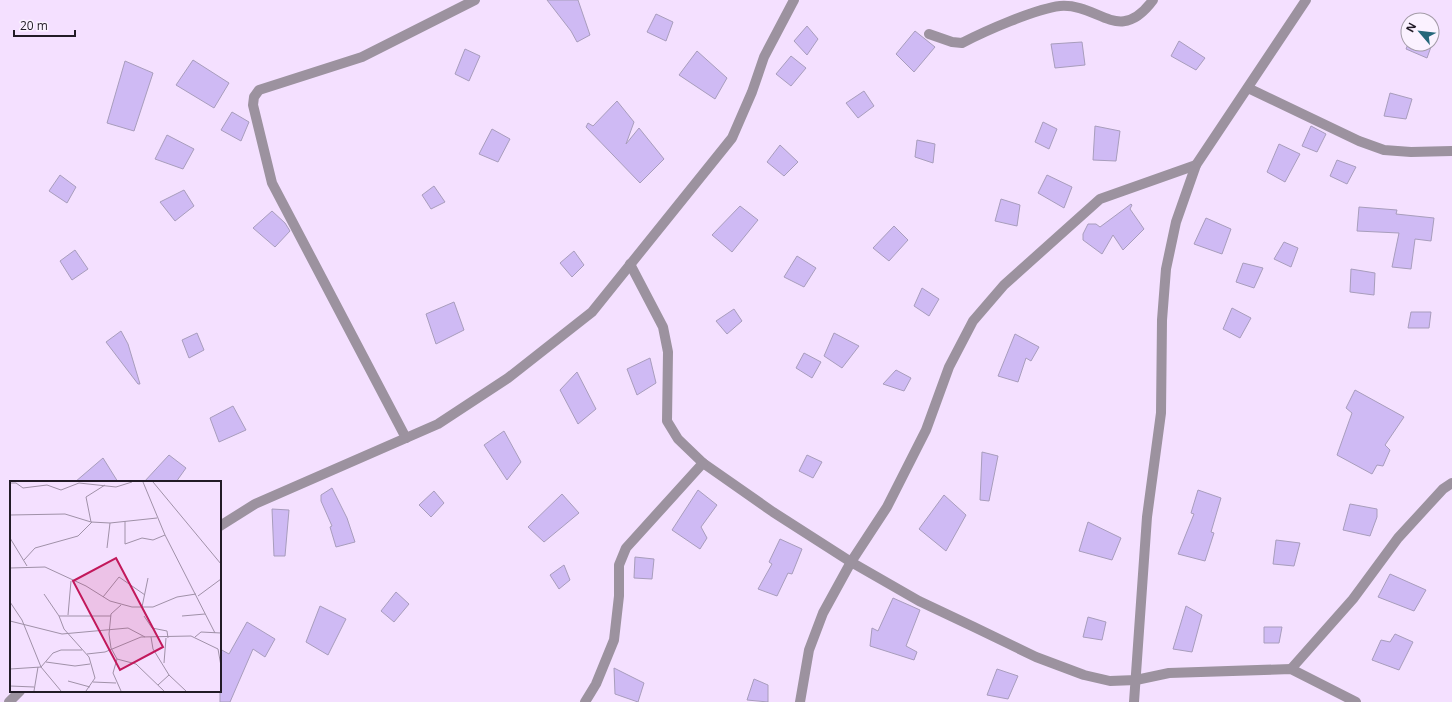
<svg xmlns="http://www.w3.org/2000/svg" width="1452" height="702" viewBox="0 0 1452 702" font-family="'Open Sans',sans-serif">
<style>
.building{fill:#cfbaf4;stroke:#a89dbc}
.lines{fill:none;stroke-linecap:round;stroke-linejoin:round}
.street{stroke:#9c929f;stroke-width:10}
.inset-road{fill:none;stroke:#a091a8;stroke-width:1}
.view{fill:#c2185b;fill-opacity:0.15;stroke:#c2185b;stroke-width:2}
.inset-edge{fill:none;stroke:#221b26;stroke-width:2}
</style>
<rect width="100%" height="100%" fill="#f4e0ff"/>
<!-- building -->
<g class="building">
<path d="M 547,0 L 578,0 L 590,35 L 577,42 L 571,31 Z"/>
<path d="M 656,14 L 673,22 L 666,41 L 647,32 Z"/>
<path d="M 807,26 L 818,39 L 807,55 L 794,41 Z"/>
<path d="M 915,31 L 935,47 L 914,72 L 896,54 Z"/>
<path d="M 1179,41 L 1205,58 L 1196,70 L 1171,56 Z"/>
<path d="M 1082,42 L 1085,65 L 1055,68 L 1051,44 Z"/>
<path d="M 1408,44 L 1432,44 L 1427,58 L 1406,49 Z"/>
<path d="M 465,49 L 480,56 L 469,81 L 455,74 Z"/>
<path d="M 697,51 L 727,78 L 715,99 L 679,75 Z"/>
<path d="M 791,56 L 806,68 L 791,86 L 776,74 Z"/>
<path d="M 193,60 L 229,83 L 214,108 L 176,85 Z"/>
<path d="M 125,61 L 153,73 L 134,131 L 107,123 Z"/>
<path d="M 864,91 L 874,106 L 858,118 L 846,103 Z"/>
<path d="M 1390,93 L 1412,99 L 1406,119 L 1384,116 Z"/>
<path d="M 617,101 L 634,122 L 626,144 L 639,128 L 664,159 L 640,183 L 586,127 L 588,123 L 593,126 Z"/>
<path d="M 232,112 L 249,122 L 241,141 L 221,130 Z"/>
<path d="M 1043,122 L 1057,129 L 1049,149 L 1035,142 Z"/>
<path d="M 1095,126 L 1120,131 L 1116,161 L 1093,160 Z"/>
<path d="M 1311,126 L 1326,134 L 1317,152 L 1302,146 Z"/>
<path d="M 492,129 L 510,139 L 498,162 L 479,154 Z"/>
<path d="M 167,135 L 194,149 L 183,169 L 155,159 Z"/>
<path d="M 917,140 L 935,144 L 933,163 L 915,157 Z"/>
<path d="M 1279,144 L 1300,154 L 1285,182 L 1267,172 Z"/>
<path d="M 780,145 L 798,162 L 784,176 L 767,162 Z"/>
<path d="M 1337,160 L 1356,167 L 1347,184 L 1330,176 Z"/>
<path d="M 60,175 L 76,187 L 67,203 L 49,191 Z"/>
<path d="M 1047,175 L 1072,187 L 1064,208 L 1038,193 Z"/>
<path d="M 434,186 L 445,202 L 431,209 L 422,195 Z"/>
<path d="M 184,190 L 194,206 L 175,221 L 160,202 Z"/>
<path d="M 1001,199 L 1020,205 L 1017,226 L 995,221 Z"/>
<path d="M 1131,204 L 1132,205 L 1130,209 L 1144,229 L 1123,250 L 1113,235 L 1102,254 L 1083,240 L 1083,234 L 1088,224 L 1096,224 L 1100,227 Z"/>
<path d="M 740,206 L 758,220 L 732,252 L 712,235 Z"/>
<path d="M 1359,207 L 1397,210 L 1396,214 L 1434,218 L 1431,241 L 1415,239 L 1411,269 L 1392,267 L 1399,233 L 1357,231 Z"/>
<path d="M 272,211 L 285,223 L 290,231 L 275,247 L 253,228 Z"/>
<path d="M 1206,218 L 1231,229 L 1222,254 L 1194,244 Z"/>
<path d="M 894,226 L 908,240 L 889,261 L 873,248 Z"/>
<path d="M 1284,242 L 1298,248 L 1291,267 L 1274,259 Z"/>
<path d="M 75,250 L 88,269 L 72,280 L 60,261 Z"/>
<path d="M 574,251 L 584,265 L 572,277 L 560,263 Z"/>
<path d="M 797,256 L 816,268 L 804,287 L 784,277 Z"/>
<path d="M 1243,263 L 1263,268 L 1254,288 L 1236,282 Z"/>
<path d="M 1351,269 L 1375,273 L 1374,295 L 1350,292 Z"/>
<path d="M 922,288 L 939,299 L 929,316 L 914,306 Z"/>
<path d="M 454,302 L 464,330 L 436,344 L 426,314 Z"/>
<path d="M 1232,308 L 1251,318 L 1240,338 L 1223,329 Z"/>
<path d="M 734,309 L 742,321 L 727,334 L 716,321 Z"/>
<path d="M 1411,312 L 1431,312 L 1429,328 L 1408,328 Z"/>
<path d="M 121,331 L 128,344 L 140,384 L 138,384 L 106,342 Z"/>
<path d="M 197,333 L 204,350 L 189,358 L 182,340 Z"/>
<path d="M 834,333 L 859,346 L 842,368 L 824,356 Z"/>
<path d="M 1015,334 L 1039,347 L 1031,361 L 1026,358 L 1018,382 L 998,376 Z"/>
<path d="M 804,353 L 821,362 L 812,378 L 796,368 Z"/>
<path d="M 650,358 L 656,383 L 637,395 L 627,369 Z"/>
<path d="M 896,370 L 911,378 L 904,391 L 883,384 Z"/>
<path d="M 577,372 L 596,409 L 578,424 L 560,390 Z"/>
<path d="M 1355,390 L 1404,417 L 1385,445 L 1390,450 L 1383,466 L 1377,465 L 1372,474 L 1337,455 L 1352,413 L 1346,408 Z"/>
<path d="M 233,406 L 246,430 L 219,442 L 210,418 Z"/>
<path d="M 504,431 L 521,462 L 507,480 L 484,445 Z"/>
<path d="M 982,452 L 998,456 L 989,501 L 980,500 Z"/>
<path d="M 169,455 L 186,468 L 176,482 L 144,482 Z"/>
<path d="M 807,455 L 822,462 L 813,478 L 799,471 Z"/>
<path d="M 103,458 L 118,482 L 75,482 Z"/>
<path d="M 332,488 L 347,518 L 355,542 L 336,547 L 330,527 L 332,526 L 321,501 L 321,495 Z"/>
<path d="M 698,490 L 717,505 L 701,527 L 707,538 L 700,549 L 672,530 Z"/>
<path d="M 1198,490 L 1221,498 L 1211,532 L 1214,533 L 1205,561 L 1178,554 L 1194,514 L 1191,513 Z"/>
<path d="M 434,491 L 444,503 L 431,517 L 419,505 Z"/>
<path d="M 562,494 L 579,513 L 544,542 L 528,527 Z"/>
<path d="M 944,495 L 966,515 L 946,551 L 919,529 Z"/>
<path d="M 1350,504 L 1377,509 L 1377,517 L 1370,536 L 1343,530 Z"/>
<path d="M 272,509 L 289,510 L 285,556 L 274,556 Z"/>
<path d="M 1088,522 L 1121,538 L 1112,560 L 1079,551 Z"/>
<path d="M 780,539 L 802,549 L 792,574 L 788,573 L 777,596 L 758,589 L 772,564 L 769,562 Z"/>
<path d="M 1276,540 L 1300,543 L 1294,566 L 1273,564 Z"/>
<path d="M 635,557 L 654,559 L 652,579 L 634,578 Z"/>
<path d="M 564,565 L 570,580 L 559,589 L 550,575 Z"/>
<path d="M 1390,574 L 1426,590 L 1414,611 L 1378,597 Z"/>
<path d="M 396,592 L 409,604 L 394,622 L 381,611 Z"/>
<path d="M 893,598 L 920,610 L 906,646 L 917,652 L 914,660 L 870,646 L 872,628 L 878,631 Z"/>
<path d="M 320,606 L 346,619 L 328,655 L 306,642 Z"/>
<path d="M 1186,606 L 1202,615 L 1192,652 L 1173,649 Z"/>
<path d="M 1088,617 L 1106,622 L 1102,640 L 1083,637 Z"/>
<path d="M 247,622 L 275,639 L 265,657 L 253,649 L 230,702 L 220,702 L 220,649 L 229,654 Z"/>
<path d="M 1264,627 L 1282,627 L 1279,643 L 1264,643 Z"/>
<path d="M 1395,634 L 1413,642 L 1399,670 L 1372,660 L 1381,640 L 1390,642 Z"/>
<path d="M 614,668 L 644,683 L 638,702 L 615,694 Z"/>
<path d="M 997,669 L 1018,676 L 1008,699 L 987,695 Z"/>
<path d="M 754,679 L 768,685 L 768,702 L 747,700 Z"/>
</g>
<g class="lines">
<!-- street -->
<g class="street">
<path d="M 929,34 L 952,42 L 962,43 C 985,31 1035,9 1060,6 C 1099,3 1119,46 1153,0"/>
<path d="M 1248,88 L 1359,141 L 1384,150 L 1411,152 L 1452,151"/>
<path d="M 630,264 L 663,327 L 668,352 L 667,421 L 678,439 L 703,463 L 773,512 L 851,562 L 919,601 L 974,627 L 1036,657 L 1084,675 L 1110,681 L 1136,680 L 1169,673 L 1291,669 L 1356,702"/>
<path d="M 406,438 L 272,183 L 253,105 L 254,97 L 259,90 L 362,57 L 475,0"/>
<path d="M 220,526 L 255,504 L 438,424 L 508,378 L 592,312 L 732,138 L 752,92 L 764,57 L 794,0"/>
<path d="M 1291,669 L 1353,599 L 1398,538 L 1443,489 L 1452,483"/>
<path d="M 9,702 L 20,691"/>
<path d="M 585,702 L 596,684 L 614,640 L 619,596 L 619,565 L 626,548 L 703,463"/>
<path d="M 800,702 L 809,650 L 823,613 L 851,562 L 887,507 L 926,430 L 949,367 L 973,321 L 1004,285 L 1100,199 L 1196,165"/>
<path d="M 1134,702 L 1147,517 L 1161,413 L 1162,320 L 1166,269 L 1176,222 L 1196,165 L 1306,0"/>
</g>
</g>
<!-- overview -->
<g transform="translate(10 481)">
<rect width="211" height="211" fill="#f4e0ff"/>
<path class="inset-road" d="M 133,1 L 155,54 L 205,152M 143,1 L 211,83M 0,2 L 6,2 L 13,7 L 37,4 L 51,9 L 69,2 L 106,6 L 122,1M 0,34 L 55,33 L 81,41 L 100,42 L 147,37M 115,40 L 115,63 L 132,57 L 143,59 L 155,54M 81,41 L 76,16 L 95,4M 0,57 L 17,85M 97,67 L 100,42M 14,79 L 25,67 L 68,55 L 82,41M 0,87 L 35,86 L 76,105 L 100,120 L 122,126 L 143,126 L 167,116 L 186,113M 34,113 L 49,135M 188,115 L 211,98M 93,116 L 109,96 L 135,114M 0,121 L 12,139 L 31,186 L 43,172 L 51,169 L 72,169M 111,124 L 101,133 L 99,153 L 101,167 L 107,178 L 103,192 L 111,210M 132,126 L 138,97M 58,134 L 61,100M 134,135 L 142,147 L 157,150 L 158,157M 172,135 L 195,133M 0,140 L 52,153 L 118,147 L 135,156M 141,156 L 143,168 L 159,194 L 148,204M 185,156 L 191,151 L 211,152M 77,173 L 95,171 L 131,156 L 181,155 L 208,168 L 211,185M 107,178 L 126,183 L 154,210M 36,181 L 65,185 L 80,183M 154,182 L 156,157M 0,188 L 31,186 L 51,210M 159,194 L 176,210M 58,200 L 80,206M 83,201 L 106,202M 0,205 L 24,206M 24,210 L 28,186M 76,210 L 85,197 L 79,176 L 54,148 L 49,135 L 101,135"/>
<path class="view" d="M 106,77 L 153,166 L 110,189 L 63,100 Z"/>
<rect width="211" height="211" class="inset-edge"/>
</g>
<!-- north arrow -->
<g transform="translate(1420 32) rotate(298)"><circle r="19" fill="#fbf2ff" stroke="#a49ca8"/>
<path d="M0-3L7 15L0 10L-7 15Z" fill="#25677a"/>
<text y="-6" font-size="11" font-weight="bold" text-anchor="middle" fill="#221b26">N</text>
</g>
<!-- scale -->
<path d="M14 30v6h61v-6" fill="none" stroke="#221b26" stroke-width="2"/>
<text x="20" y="30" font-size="12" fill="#221b26" stroke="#fbf2ff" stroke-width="3" paint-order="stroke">20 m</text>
</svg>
